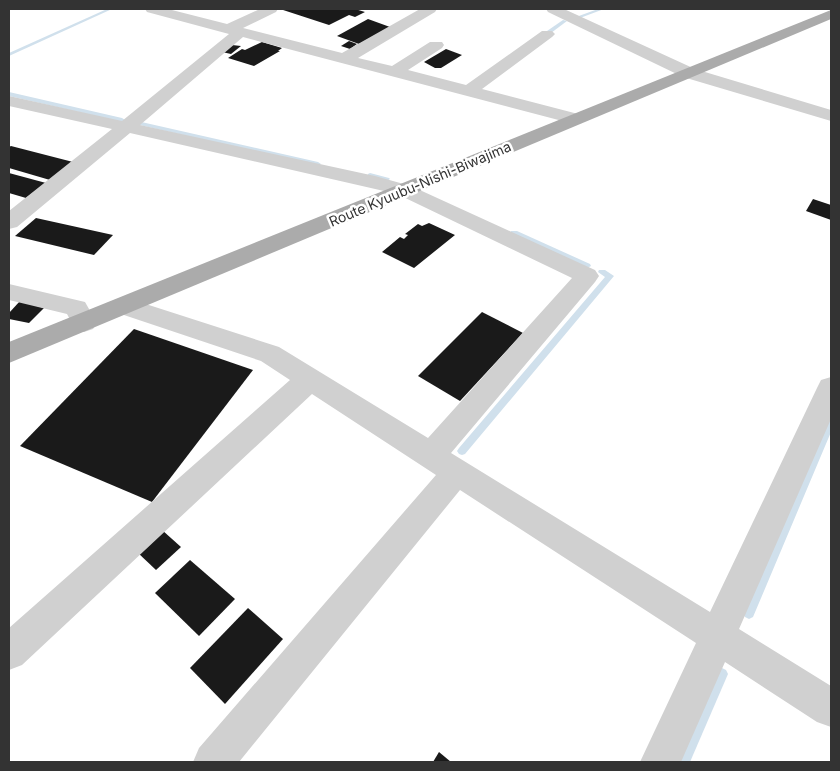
<svg xmlns="http://www.w3.org/2000/svg" width="840" height="771" viewBox="0 0 840 771" font-family="Inter,sans-serif">
<style>
.lines{fill:none;stroke-linecap:round;stroke-linejoin:round}
.stream{fill:#d0e0ec;fill-rule:evenodd}
.building{fill:#1a1a1a}
.minor{fill:#d0d0d0;fill-rule:evenodd}
.major{fill:#ababab;fill-rule:evenodd}
.labels{text-anchor:middle;stroke-width:5;stroke-linejoin:round;paint-order:stroke}
.far-street-label{font-size:14px;fill:#333;stroke:#fff}
</style>
<rect width="100%" height="100%" fill="#fff"/>
<g class="lines">
<!-- stream -->
<g class="stream">
<path d="M 107,9 L 112,9 L 9,56 L 9,53 Z"/>
<path d="M 598,9 L 604,9 L 580,18 L 576,17 Z"/>
<path d="M 563,20 L 567,21 L 551,33 L 547,33 L 547,31 Z"/>
<path d="M 9,92 L 122,118 L 125,120 L 122,122 L 9,96 Z"/>
<path d="M 137,121 L 318,162 L 321,164 L 318,166 L 135,124 L 135,122 Z"/>
<path d="M 370,173 L 389,178 L 390,179 L 387,181 L 368,176 L 368,174 Z"/>
<path d="M 511,231 L 517,231 L 590,264 L 591,266 L 587,268 L 584,268 L 511,235 Z"/>
<path d="M 599,270 L 605,270 L 614,276 L 465,454 L 462,455 L 459,454 L 457,451 L 459,448 L 605,277 L 598,272 Z"/>
<path d="M 831,418 L 831,432 L 753,617 L 749,619 L 745,617 L 743,613 L 745,609 L 826,422 L 828,419 Z"/>
<path d="M 722,668 L 726,670 L 728,674 L 690,762 L 678,762 L 718,670 Z"/>
</g>
</g>
<!-- building -->
<g class="building">
<path d="M 280,9 L 355,9 L 365,12 L 355,17 L 349,15 L 329,25 Z"/>
<path d="M 368,19 L 390,27 L 359,44 L 337,36 Z"/>
<path d="M 349,41 L 357,44 L 350,49 L 341,46 Z"/>
<path d="M 262,42 L 282,48 L 278,51 L 280,51 L 254,66 L 228,58 L 242,49 L 245,50 Z"/>
<path d="M 232,45 L 241,46 L 231,54 L 222,52 Z"/>
<path d="M 446,49 L 462,55 L 441,68 L 435,68 L 424,62 Z"/>
<path d="M 11,146 L 73,162 L 50,180 L 9,168 L 9,147 Z"/>
<path d="M 9,173 L 46,183 L 26,198 L 9,193 Z"/>
<path d="M 813,199 L 831,205 L 831,220 L 806,211 Z"/>
<path d="M 36,218 L 113,235 L 94,255 L 15,236 Z"/>
<path d="M 429,223 L 455,235 L 414,268 L 382,252 L 400,237 L 404,239 L 408,235 L 405,234 L 418,224 L 422,226 Z"/>
<path d="M 20,301 L 44,308 L 29,323 L 9,319 L 9,313 Z"/>
<path d="M 482,312 L 523,333 L 460,401 L 418,376 Z"/>
<path d="M 134,329 L 253,370 L 152,502 L 20,446 Z"/>
<path d="M 162,530 L 181,547 L 156,570 L 137,552 Z"/>
<path d="M 190,560 L 235,599 L 199,636 L 155,593 Z"/>
<path d="M 248,608 L 283,639 L 225,704 L 190,668 Z"/>
<path d="M 439,752 L 451,762 L 433,762 Z"/>
</g>
<g class="lines">
<!-- minor -->
<g class="minor">
<path d="M 145,9 L 168,9 L 227,24 L 260,9 L 278,9 L 276,12 L 243,28 L 342,53 L 420,9 L 437,9 L 435,12 L 358,58 L 392,66 L 430,42 L 442,42 L 444,45 L 442,48 L 408,70 L 466,85 L 542,31 L 552,31 L 555,34 L 552,37 L 482,89 L 582,115 L 585,119 L 582,123 L 576,124 L 570,123 L 243,37 L 140,125 L 375,176 L 411,186 L 595,270 L 599,276 L 595,282 L 451,453 L 710,612 L 817,388 L 821,380 L 831,377 L 831,419 L 739,629 L 831,686 L 831,727 L 817,722 L 725,662 L 681,762 L 640,762 L 696,643 L 460,490 L 239,762 L 193,762 L 199,748 L 436,475 L 312,394 L 22,665 L 9,670 L 9,628 L 290,380 L 261,361 L 115,312 L 112,306 L 115,300 L 124,297 L 279,347 L 428,438 L 572,278 L 397,194 L 130,133 L 17,227 L 9,229 L 9,211 L 112,129 L 9,106 L 9,96 L 122,121 L 229,34 L 147,12 Z"/>
<path d="M 546,9 L 564,9 L 695,69 L 831,110 L 831,121 L 683,77 L 548,12 Z"/>
<path d="M 9,284 L 85,302 L 97,323 L 93,329 L 84,332 L 75,329 L 67,314 L 9,300 Z"/>
</g>
<!-- major -->
<path class="major" d="M 831,10 L 831,19 L 9,363 L 9,342 Z"/>
</g>
<g class="labels">
<!-- far-street labels -->
<g class="far-street-label">
<text transform="translate(420 184) rotate(-23)" y="5">Route Kyuubu-Nishi-Biwajima</text>
</g>
</g>
<!-- border -->
<rect width="840" height="771" fill="none" stroke="#333333" stroke-width="20"/>
</svg>
